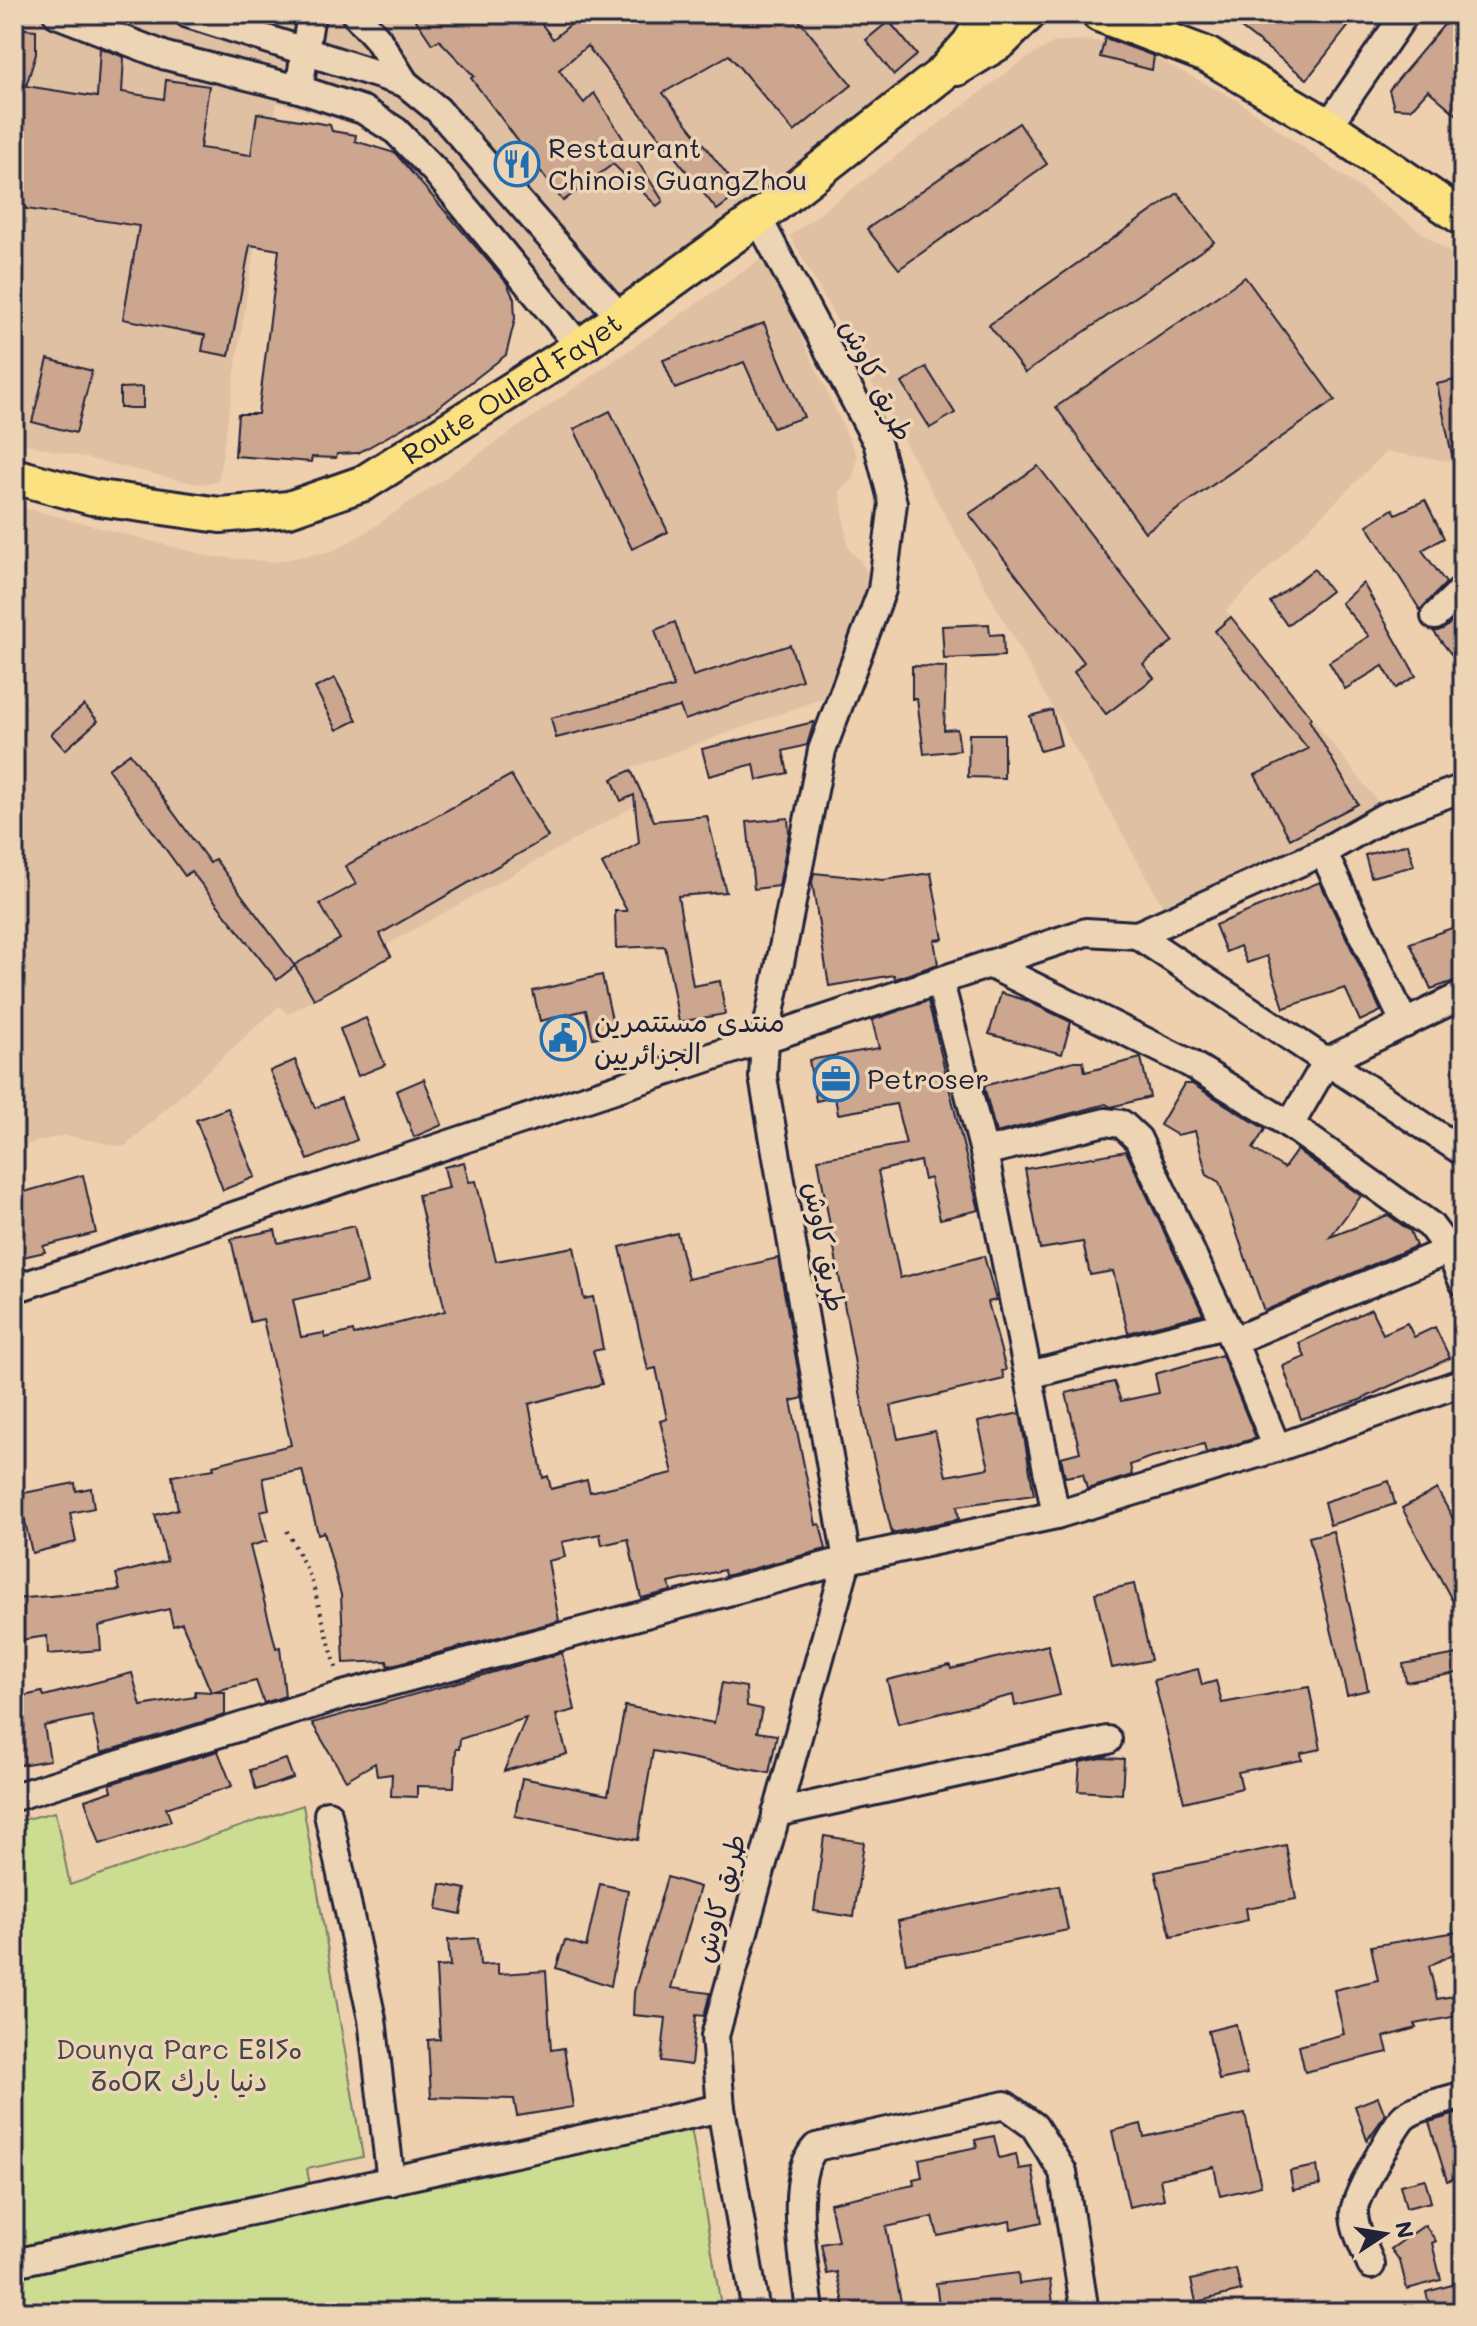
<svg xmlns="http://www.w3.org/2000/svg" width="1477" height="2326" viewBox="0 0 1477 2326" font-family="Mali,'Playpen Sans Arabic','Noto Sans Tifinagh',sans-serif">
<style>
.built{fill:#e0c0a2}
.green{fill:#ccdd91;stroke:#778066;stroke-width:2}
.building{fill:#cca68e;stroke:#22223b;stroke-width:2}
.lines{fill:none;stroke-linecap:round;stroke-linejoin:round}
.minor-casing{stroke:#22223b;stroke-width:32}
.major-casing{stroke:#22223b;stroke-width:40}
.path{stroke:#22223b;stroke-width:4;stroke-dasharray:2 6;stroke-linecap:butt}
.minor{stroke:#ecd4b4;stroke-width:26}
.major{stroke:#fbe180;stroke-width:34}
.labels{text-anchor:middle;stroke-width:7;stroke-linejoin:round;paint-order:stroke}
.poi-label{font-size:28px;fill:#22223b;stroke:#ecd4b4;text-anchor:start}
.street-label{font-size:28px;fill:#22223b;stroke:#ecd4b4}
.park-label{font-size:28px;fill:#44474c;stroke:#ecd4b4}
</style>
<rect width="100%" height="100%" fill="#eecfae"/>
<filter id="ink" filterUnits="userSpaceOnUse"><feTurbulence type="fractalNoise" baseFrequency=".0125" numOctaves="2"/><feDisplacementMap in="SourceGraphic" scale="16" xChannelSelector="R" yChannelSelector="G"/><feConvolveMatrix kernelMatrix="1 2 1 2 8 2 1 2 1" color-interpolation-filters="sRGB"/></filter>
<g filter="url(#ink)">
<!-- built -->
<g class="built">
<path d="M 14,14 L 977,14 L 959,44 L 647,283 L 554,342 L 520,289 L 422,167 L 368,129 L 277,102 L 218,482 L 196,484 L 14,441 Z"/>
<path d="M 1079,40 L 1107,42 L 1148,54 L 1237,100 L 1463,262 L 1463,472 L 1454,462 L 1386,452 L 1226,610 L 1384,809 L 1167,914 L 790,236 L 1022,61 L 1053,43 Z"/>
<path d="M 764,257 L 857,456 L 853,478 L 840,491 L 848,548 L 861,562 L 868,574 L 868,587 L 832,695 L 629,769 L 640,803 L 386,945 L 391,956 L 288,1014 L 279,1006 L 124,1147 L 64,1135 L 14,1148 L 14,505 L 208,556 L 273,562 L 333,551 L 368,531 Z"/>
</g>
<!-- green -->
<path class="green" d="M 303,1805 L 363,2157 L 307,2169 L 315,2213 L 691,2127 L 722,2312 L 14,2312 L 14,1822 L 55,1812 L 70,1885 Z"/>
<!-- building -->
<g class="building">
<path d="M 412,14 L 534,14 L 553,39 L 583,14 L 794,14 L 852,85 L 794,132 L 729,55 L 663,93 L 741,192 L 717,210 L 587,46 L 559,70 L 584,103 L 594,93 L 663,201 L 657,206 L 613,164 L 563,201 L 471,78 L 474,76 L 439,40 L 432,44 Z"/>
<path d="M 1223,14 L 1358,14 L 1307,79 Z"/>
<path d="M 1453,14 L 1463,14 L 1463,120 L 1428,90 L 1411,109 L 1394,108 L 1389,90 Z"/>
<path d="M 889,21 L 917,55 L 894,75 L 866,40 Z"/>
<path d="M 14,28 L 36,30 L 36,54 L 26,86 L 97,97 L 100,48 L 124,57 L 122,92 L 164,99 L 166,80 L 209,86 L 200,148 L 251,155 L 257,113 L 330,125 L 332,131 L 356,135 L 355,141 L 395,153 L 507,283 L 514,299 L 515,319 L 506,355 L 435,410 L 358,453 L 337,454 L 336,458 L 312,457 L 311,462 L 235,456 L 238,414 L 258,414 L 279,250 L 250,245 L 229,356 L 202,351 L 205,335 L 123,319 L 139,226 L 26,209 L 26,206 L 14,204 Z"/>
<path d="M 1105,38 L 1154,56 L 1152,70 L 1100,57 Z"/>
<path d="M 1019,123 L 1047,164 L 899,269 L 867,229 Z"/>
<path d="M 1178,193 L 1214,242 L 1025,373 L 989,325 Z"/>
<path d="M 1245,277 L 1335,400 L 1145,532 L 1056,407 Z"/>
<path d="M 764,323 L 804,417 L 773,428 L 744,362 L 675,389 L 663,360 Z"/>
<path d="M 48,359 L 92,371 L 76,433 L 32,422 Z"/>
<path d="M 926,367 L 955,413 L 930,428 L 902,383 Z"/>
<path d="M 1463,378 L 1463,464 L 1454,465 L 1437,384 Z"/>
<path d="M 143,387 L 143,408 L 120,408 L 120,388 Z"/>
<path d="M 610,411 L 668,532 L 632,549 L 574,429 Z"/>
<path d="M 1038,466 L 1173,641 L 1143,664 L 1154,678 L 1106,714 L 1074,672 L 1084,662 L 969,514 Z"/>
<path d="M 1425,500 L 1444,538 L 1422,550 L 1446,583 L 1420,610 L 1367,525 L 1393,509 L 1396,514 Z"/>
<path d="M 1314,569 L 1331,591 L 1287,625 L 1270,602 Z"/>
<path d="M 1363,583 L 1416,676 L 1396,688 L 1383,666 L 1345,689 L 1329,662 L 1369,636 L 1341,603 Z"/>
<path d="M 1231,617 L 1311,717 L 1309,720 L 1358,804 L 1290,839 L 1255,775 L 1308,749 L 1215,631 Z"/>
<path d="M 1455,619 L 1463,627 L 1463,642 L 1451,654 L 1434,632 L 1445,628 Z"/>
<path d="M 675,622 L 693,676 L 790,645 L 802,680 L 685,720 L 680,707 L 556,738 L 551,718 L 674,687 L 655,630 Z"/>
<path d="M 989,624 L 990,635 L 1003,634 L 1004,656 L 944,659 L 942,626 Z"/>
<path d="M 912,666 L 946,667 L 944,730 L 957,729 L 960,750 L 924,754 L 917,699 L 912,699 Z"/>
<path d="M 335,678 L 357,720 L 337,730 L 315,688 Z"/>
<path d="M 84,705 L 98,721 L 65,750 L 51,734 Z"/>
<path d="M 1052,710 L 1061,745 L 1040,751 L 1030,716 Z"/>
<path d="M 814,722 L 807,745 L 783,751 L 788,773 L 757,780 L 754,764 L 709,776 L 702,749 Z"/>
<path d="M 969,734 L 1004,734 L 1004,778 L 968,777 Z"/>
<path d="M 130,753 L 210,863 L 215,859 L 294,965 L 340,939 L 320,904 L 356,884 L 345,866 L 511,775 L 548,837 L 380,934 L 391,956 L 314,999 L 295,966 L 277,980 L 191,871 L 185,876 L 108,769 Z"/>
<path d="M 631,770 L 654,821 L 707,816 L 726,892 L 678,896 L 693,986 L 720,981 L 725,1014 L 679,1022 L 665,946 L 616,948 L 615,911 L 627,911 L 602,864 L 639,843 L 634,795 L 621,801 L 612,779 Z"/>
<path d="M 788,818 L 789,833 L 779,886 L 754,889 L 747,822 Z"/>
<path d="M 1408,844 L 1414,866 L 1371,877 L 1365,855 Z"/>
<path d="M 814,873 L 883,880 L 931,873 L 943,939 L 934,940 L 938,964 L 895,979 L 894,975 L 829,986 L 812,882 Z"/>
<path d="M 1320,882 L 1381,1011 L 1360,1021 L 1345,988 L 1284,1008 L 1267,956 L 1247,963 L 1240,946 L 1226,952 L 1215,925 Z"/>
<path d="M 1463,924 L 1463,978 L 1431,989 L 1410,943 Z"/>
<path d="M 602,975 L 615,1033 L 593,1038 L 586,1010 L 540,1021 L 533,991 Z"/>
<path d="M 1001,993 L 1025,1000 L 1071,1022 L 1062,1054 L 989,1034 Z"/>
<path d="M 928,1001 L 979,1210 L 940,1219 L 930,1178 L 924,1180 L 920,1161 L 878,1171 L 900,1278 L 984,1256 L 996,1300 L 988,1302 L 1006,1370 L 1002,1371 L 1004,1379 L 891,1406 L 898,1439 L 935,1431 L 946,1476 L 989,1468 L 978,1422 L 1020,1413 L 1034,1495 L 957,1506 L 959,1519 L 892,1533 L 868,1436 L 818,1159 L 906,1144 L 896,1104 L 838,1114 L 835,1097 L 816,1101 L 809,1060 L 879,1048 L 872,1020 Z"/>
<path d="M 366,1018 L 385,1065 L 358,1076 L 340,1029 Z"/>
<path d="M 1141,1058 L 1150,1097 L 1111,1107 L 1106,1104 L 996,1133 L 984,1086 L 1074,1061 L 1083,1061 L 1085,1072 Z"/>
<path d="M 295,1060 L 315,1108 L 341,1098 L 357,1140 L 308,1160 L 270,1071 Z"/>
<path d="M 424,1079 L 442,1125 L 414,1137 L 396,1091 Z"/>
<path d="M 1184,1084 L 1192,1084 L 1265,1129 L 1253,1149 L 1284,1168 L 1297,1150 L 1361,1196 L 1330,1237 L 1388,1215 L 1410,1231 L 1416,1246 L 1264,1311 L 1219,1182 L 1207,1175 L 1195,1131 L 1177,1135 L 1160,1125 Z"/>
<path d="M 228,1108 L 255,1177 L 223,1190 L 196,1120 Z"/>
<path d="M 1126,1151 L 1203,1314 L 1128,1333 L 1113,1271 L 1090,1275 L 1083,1242 L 1040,1249 L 1025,1169 Z"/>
<path d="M 464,1162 L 469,1182 L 476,1181 L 496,1261 L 574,1247 L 584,1299 L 593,1297 L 603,1349 L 593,1351 L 602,1384 L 529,1404 L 543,1478 L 548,1476 L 551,1489 L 587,1480 L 590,1492 L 673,1473 L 660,1421 L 667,1419 L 656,1368 L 648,1370 L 620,1247 L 677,1233 L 688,1279 L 778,1258 L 803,1398 L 791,1401 L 816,1525 L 820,1524 L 826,1549 L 725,1576 L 724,1570 L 669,1583 L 671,1591 L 641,1598 L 628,1539 L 602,1545 L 600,1534 L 562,1542 L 565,1557 L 548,1561 L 559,1621 L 388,1666 L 387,1661 L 344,1663 L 341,1595 L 324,1532 L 318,1534 L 302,1470 L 263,1478 L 269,1510 L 260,1512 L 267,1541 L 250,1546 L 276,1648 L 280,1647 L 285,1696 L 264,1703 L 256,1681 L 211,1692 L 225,1692 L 225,1715 L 101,1753 L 92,1716 L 44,1726 L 50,1760 L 20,1765 L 15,1734 L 24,1733 L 15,1698 L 42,1692 L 44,1696 L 132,1673 L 141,1706 L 195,1697 L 195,1691 L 211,1692 L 182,1623 L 173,1626 L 169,1609 L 99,1626 L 101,1650 L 48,1654 L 47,1636 L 14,1641 L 14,1599 L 120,1590 L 116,1574 L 167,1561 L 155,1515 L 178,1509 L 172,1476 L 214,1469 L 213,1465 L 291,1445 L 263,1319 L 250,1322 L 231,1239 L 275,1230 L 278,1243 L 354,1226 L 367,1283 L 293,1300 L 301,1337 L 324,1333 L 325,1338 L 353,1331 L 354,1335 L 445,1311 L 418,1195 L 449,1188 L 444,1167 Z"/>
<path d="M 83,1175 L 96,1233 L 43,1246 L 45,1252 L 14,1259 L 14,1195 Z"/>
<path d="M 1371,1309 L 1383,1334 L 1407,1323 L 1414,1337 L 1435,1327 L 1450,1358 L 1360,1400 L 1301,1419 L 1283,1366 L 1305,1357 L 1299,1343 Z"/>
<path d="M 1222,1355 L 1256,1438 L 1206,1453 L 1204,1444 L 1148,1458 L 1130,1465 L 1132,1475 L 1087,1489 L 1083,1474 L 1065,1477 L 1061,1457 L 1080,1452 L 1066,1393 L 1114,1382 L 1121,1401 L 1159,1393 L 1155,1374 Z"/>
<path d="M 1389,1481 L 1395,1504 L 1330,1525 L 1324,1502 Z"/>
<path d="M 75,1483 L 76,1491 L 91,1488 L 94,1508 L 70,1513 L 76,1542 L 32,1553 L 19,1494 Z"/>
<path d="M 1437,1489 L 1463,1537 L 1463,1620 L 1402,1508 Z"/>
<path d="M 1333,1531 L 1368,1690 L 1347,1695 L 1309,1537 Z"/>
<path d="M 1134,1584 L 1151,1660 L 1112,1668 L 1095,1593 Z"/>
<path d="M 1048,1645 L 1060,1695 L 1015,1706 L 1013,1695 L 898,1724 L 887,1680 L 950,1665 L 951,1669 Z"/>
<path d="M 562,1653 L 575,1710 L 556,1715 L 567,1754 L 504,1771 L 526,1718 L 460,1739 L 459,1749 L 456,1749 L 454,1787 L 417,1786 L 417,1797 L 391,1796 L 392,1774 L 377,1776 L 375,1763 L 346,1780 L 312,1723 Z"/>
<path d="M 1463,1653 L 1463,1672 L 1406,1682 L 1403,1664 Z"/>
<path d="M 1198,1669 L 1202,1685 L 1216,1681 L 1222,1703 L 1309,1687 L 1321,1749 L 1301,1753 L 1302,1760 L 1238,1772 L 1242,1788 L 1184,1802 L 1154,1680 Z"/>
<path d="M 722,1683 L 746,1687 L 747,1706 L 762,1709 L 757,1732 L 777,1735 L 769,1773 L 653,1751 L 638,1840 L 515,1816 L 522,1778 L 608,1795 L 625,1706 L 714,1723 Z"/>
<path d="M 218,1751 L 232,1786 L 166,1808 L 171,1821 L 100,1844 L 85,1800 L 112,1791 L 110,1784 Z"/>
<path d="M 1102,1758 L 1124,1759 L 1122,1794 L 1078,1791 L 1080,1762 Z"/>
<path d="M 286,1759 L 293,1778 L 256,1790 L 250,1770 Z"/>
<path d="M 824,1836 L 864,1842 L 854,1917 L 814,1911 Z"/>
<path d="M 1286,1845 L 1296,1899 L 1246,1908 L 1248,1920 L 1171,1937 L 1155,1872 Z"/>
<path d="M 667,1877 L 700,1887 L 671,1988 L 710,1993 L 704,2016 L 696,2015 L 691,2065 L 661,2061 L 666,2018 L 633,2015 L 634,1992 Z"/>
<path d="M 441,1884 L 466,1889 L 461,1914 L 437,1909 Z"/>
<path d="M 600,1884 L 628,1890 L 611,1986 L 556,1968 L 565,1940 L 586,1947 Z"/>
<path d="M 1059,1885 L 1068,1930 L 906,1963 L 898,1921 Z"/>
<path d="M 1463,1931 L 1463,1949 L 1429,1966 L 1437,1999 L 1463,1994 L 1463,2015 L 1415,2024 L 1416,2028 L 1384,2037 L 1388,2052 L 1305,2072 L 1299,2046 L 1344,2034 L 1334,1990 L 1378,1980 L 1371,1946 Z"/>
<path d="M 478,1938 L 480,1965 L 498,1964 L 498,1974 L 546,1971 L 551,2050 L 564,2048 L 573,2107 L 517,2116 L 514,2099 L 431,2097 L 428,2040 L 440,2039 L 436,1967 L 450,1966 L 448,1940 Z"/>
<path d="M 1236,2024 L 1247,2074 L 1219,2080 L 1208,2031 Z"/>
<path d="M 1378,2097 L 1385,2115 L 1367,2140 L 1355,2106 Z"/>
<path d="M 1463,2112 L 1463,2176 L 1447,2181 L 1429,2122 Z"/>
<path d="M 1245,2114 L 1261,2186 L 1220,2196 L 1214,2167 L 1160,2179 L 1164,2199 L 1129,2207 L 1112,2131 L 1141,2124 L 1144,2137 Z"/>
<path d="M 994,2136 L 999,2158 L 1016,2154 L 1019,2169 L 1032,2167 L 1042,2222 L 1011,2229 L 1010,2221 L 938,2236 L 933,2217 L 886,2227 L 903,2312 L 846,2312 L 837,2272 L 827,2274 L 821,2244 L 838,2241 L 830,2203 L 914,2185 L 913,2179 L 922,2177 L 919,2159 L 977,2147 L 975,2140 Z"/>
<path d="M 1317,2166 L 1320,2185 L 1293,2190 L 1290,2171 Z"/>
<path d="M 1425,2179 L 1431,2202 L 1406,2208 L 1400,2185 Z"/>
<path d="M 1425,2225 L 1436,2241 L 1432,2243 L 1441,2280 L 1407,2289 L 1400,2261 L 1391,2249 Z"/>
<path d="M 1236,2269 L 1241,2291 L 1196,2302 L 1191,2280 Z"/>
<path d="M 1018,2273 L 1019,2284 L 1050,2280 L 1054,2312 L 940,2312 L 936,2283 Z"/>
<path d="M 1463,2282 L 1463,2312 L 1431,2312 L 1426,2292 Z"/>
</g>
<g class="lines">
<!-- minor casing -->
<g class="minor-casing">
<g id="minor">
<path d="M 57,14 L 166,56 L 299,89 L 363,110 L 396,131 L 435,171 L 580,347"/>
<path d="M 188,14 L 405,83 L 438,110 L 620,317"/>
<path d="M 355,14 L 377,38 L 405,83"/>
<path d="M 299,89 L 311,14"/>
<path d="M 1328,126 L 1405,14"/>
<path d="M 1435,616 L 1463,589"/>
<path d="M 1323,852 L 1405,1024"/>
<path d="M 1137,935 L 1463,1152"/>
<path d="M 989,964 L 1189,1063 L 1290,1125 L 1430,1225 L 1449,1250 L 1463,1282"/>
<path d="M 940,982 L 984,1152 L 1056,1515"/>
<path d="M 1290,1125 L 1327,1061 L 1463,995"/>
<path d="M 984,1152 L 1105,1122 L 1122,1124 L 1138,1139 L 1233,1341 L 1277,1448"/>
<path d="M 14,1289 L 1086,932 L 1137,935 L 1323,852 L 1384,817 L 1463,788"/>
<path d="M 1233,1341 L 1449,1250"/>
<path d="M 1029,1375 L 1225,1325"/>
<path d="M 14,1797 L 343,1695 L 847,1560 L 1056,1515 L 1277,1448 L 1463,1382"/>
<path d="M 776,1813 L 1108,1740"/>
<path d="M 328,1814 L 372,2019 L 391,2182"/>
<path d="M 14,2263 L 721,2108"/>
<path d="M 1371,2265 C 1365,2249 1354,2230 1354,2212 C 1353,2202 1395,2123 1405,2116 C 1420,2105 1446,2101 1463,2095"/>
<path d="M 756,2312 L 721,2108 L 715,2036 L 847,1560 L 763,1077 L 765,1039 L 822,750 L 882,590 L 893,503 L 877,442 L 758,218"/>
<path d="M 810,2312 C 806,2270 786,2178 816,2147 L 1005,2105 L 1034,2126 L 1063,2172 L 1085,2312"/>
</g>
</g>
<!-- major casing -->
<g class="major-casing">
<g id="major">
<path d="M 1099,14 L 1207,55 L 1328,126 L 1463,218"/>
<path d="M 957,68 L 1001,41 L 1028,14"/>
<path id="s1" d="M 14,476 L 92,497 L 220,515 L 289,509 L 364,483 L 580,347 L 758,218 L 942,74 L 969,44 L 988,14"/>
</g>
</g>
<!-- path -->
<path class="path" d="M 287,1531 L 311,1578 L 337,1671"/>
<!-- minor -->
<use href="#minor" class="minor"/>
<!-- major -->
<use href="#major" class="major"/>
</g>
</g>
<!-- icons -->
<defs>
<g id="restaurant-ring" transform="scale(2.3)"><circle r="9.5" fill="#ecd4b4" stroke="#1f6fb2" stroke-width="1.5"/><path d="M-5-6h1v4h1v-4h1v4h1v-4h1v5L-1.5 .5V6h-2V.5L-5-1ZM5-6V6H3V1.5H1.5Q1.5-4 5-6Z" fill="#1f6fb2"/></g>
<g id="civic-ring" transform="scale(2.3)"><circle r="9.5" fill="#ecd4b4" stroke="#1f6fb2" stroke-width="1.5"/><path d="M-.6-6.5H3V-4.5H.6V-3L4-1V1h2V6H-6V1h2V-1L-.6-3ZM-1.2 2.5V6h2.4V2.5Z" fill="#1f6fb2"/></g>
<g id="office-ring" transform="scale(2.3)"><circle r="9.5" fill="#ecd4b4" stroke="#1f6fb2" stroke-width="1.5"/><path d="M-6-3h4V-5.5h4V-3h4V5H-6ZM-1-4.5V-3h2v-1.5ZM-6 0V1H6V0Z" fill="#1f6fb2"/></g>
</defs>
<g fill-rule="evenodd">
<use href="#restaurant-ring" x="517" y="164"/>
<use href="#civic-ring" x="563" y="1038"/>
<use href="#office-ring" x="836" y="1079"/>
</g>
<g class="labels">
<!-- poi labels -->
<g class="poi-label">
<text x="548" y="158">Restaurant<tspan x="548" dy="32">Chinois GuangZhou</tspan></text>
<text x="594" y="1032">منتدى مستتمرين<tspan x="594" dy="32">الجزائريين</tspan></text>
<text x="867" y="1089">Petroser</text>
</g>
<!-- street labels -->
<g class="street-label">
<text transform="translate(877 380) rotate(64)" y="10">طريق كاوش</text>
<text dy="10" stroke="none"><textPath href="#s1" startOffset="534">Route Ouled Fayet</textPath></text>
<text transform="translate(825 1247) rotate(80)" y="10">طريق كاوش</text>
<text transform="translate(720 1898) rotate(-75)" y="10">طريق كاوش</text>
</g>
<!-- park labels -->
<g class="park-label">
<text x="179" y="2059">Dounya Parc ⴹⵓⵏⵢⴰ<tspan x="179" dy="32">ⵒⴰⵔⴽ دنيا بارك</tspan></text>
</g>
</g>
<!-- margin -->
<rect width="1477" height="2326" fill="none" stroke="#ecd4b4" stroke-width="48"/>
<rect x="24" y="24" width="1429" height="2278" fill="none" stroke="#22223b" stroke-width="3" filter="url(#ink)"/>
<!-- north arrow -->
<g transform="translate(1385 2234) rotate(78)" stroke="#ecd4b4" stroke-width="6" paint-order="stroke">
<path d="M0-6L14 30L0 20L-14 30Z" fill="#22223b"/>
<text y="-12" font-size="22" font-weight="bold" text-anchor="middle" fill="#22223b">N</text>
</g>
</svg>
